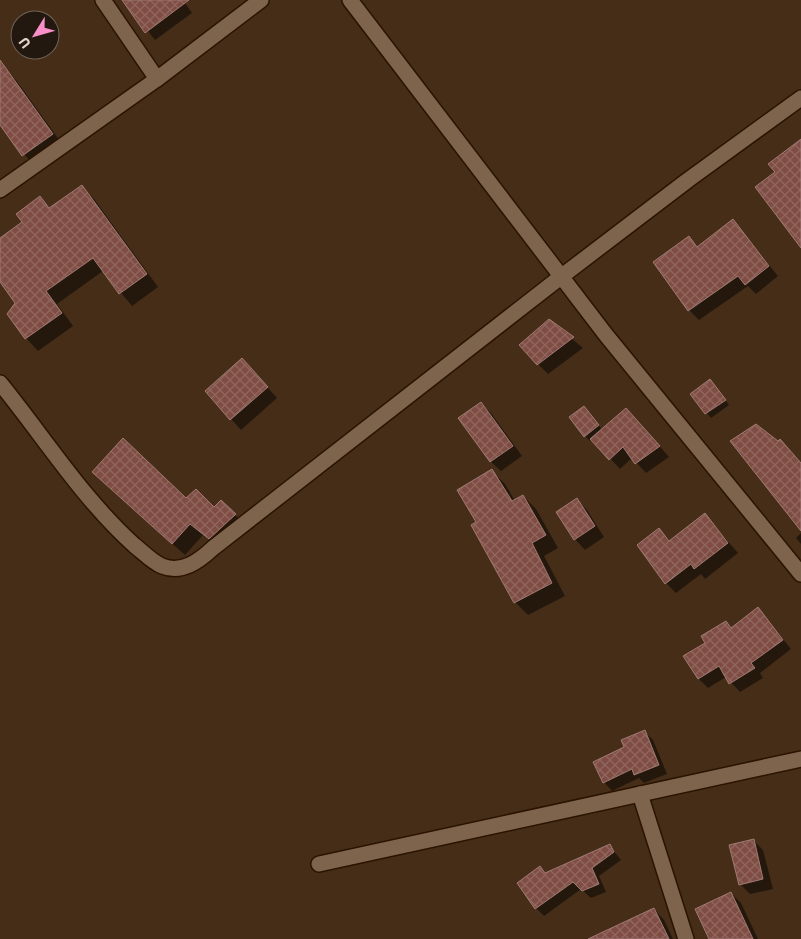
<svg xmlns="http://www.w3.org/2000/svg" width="801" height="939" viewBox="0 0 801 939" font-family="'IBM Plex Sans',sans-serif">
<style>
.shadow{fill:#0007}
.building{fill:url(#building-cross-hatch);stroke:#a07a73}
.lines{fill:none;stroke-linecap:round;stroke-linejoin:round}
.minor-casing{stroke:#2a1401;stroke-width:18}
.minor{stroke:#7f644d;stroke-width:15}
</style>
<defs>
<pattern id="building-cross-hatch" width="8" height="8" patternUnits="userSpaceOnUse" patternTransform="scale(1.25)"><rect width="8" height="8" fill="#7f4d44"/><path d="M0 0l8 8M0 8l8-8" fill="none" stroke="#91665e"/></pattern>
</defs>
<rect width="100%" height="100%" fill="#452d18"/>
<!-- shadow -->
<g class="shadow">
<path d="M 123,0 L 183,0 L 192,13 L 155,40 Z"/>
<path d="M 6,70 L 16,80 L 62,144 L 33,165 L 0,123 L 0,84 Z"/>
<path d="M 82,187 L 94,199 L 158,287 L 132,306 L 103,271 L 57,304 L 73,326 L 38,351 L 26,338 L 9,314 L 17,303 L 0,280 L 0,239 L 24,222 L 40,198 L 50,208 Z"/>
<path d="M 733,221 L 778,276 L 756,294 L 748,286 L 699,320 L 689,310 L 689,238 L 698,247 Z"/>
<path d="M 549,320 L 583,348 L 548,374 L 538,364 Z"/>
<path d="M 252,370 L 277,398 L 241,430 L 206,391 Z"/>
<path d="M 710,380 L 729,405 L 711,418 L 691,394 Z"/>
<path d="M 481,403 L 491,413 L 522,456 L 501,471 L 490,461 Z"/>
<path d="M 589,412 L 602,430 L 636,419 L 669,457 L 646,473 L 632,458 L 620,469 L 592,439 L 590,441 L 585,436 L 570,418 Z"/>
<path d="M 492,471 L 505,484 L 515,501 L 523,496 L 536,509 L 558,548 L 544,556 L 565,596 L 528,615 L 515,602 L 478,522 Z"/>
<path d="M 105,484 L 186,500 L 214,508 L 221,501 L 247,527 L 222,550 L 203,535 L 185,555 Z"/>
<path d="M 577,500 L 587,510 L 604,537 L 585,550 L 575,539 L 557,512 Z"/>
<path d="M 705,515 L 738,553 L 705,579 L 701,574 L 676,593 L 666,583 L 659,530 L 670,541 Z"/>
<path d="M 801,533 L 801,544 L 796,538 Z"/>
<path d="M 758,609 L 791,649 L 760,673 L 763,678 L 740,692 L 726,677 L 708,688 L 699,679 L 685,656 L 707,644 L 726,623 L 732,629 Z"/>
<path d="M 645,732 L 653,740 L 667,774 L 644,783 L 639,778 L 612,791 L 604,782 L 625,748 Z"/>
<path d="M 753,840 L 763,850 L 773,889 L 750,894 L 740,884 Z"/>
<path d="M 609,845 L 621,860 L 599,876 L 606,892 L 591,898 L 581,889 L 544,916 L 536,908 L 546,874 Z"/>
<path d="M 731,893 L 741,903 L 758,939 L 711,939 Z"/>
<path d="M 654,909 L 664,920 L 673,939 L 624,939 Z"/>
</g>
<!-- building -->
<g class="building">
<path d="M 122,0 L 189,0 L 145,33 Z"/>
<path d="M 0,60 L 53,134 L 22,156 L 0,125 Z"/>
<path d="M 801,139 L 801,248 L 755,187 L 775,172 L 768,164 Z"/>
<path d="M 82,185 L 147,274 L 119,294 L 93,258 L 46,291 L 62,313 L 25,339 L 7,314 L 15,303 L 0,282 L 0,238 L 22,222 L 16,214 L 40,196 L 49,208 Z"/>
<path d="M 733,219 L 769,266 L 745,285 L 738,276 L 688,311 L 653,262 L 689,236 L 697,247 Z"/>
<path d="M 549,319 L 574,337 L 537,365 L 519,345 Z"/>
<path d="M 242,358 L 268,387 L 230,420 L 205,391 Z"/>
<path d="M 710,379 L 726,400 L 705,414 L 690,394 Z"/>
<path d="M 481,402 L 513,446 L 490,462 L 458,418 Z"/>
<path d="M 584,406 L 599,425 L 584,437 L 569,417 Z"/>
<path d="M 626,408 L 660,446 L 635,464 L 623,447 L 609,460 L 590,439 Z"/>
<path d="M 756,424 L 778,441 L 780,439 L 801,463 L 801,531 L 730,441 Z"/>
<path d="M 123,438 L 186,498 L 196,489 L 214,507 L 221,500 L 236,514 L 209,539 L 190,524 L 172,544 L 92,472 Z"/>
<path d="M 492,469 L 512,501 L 523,495 L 546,535 L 532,543 L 552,583 L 514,603 L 471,525 L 476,522 L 457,490 Z"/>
<path d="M 577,498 L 595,526 L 574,540 L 556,512 Z"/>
<path d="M 705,513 L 728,543 L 694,569 L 691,564 L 665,584 L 637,545 L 659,528 L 669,541 Z"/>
<path d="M 758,607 L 783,640 L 751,663 L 755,668 L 729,684 L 719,666 L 698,679 L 683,656 L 705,643 L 701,636 L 726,621 L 731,628 Z"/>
<path d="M 645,730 L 659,765 L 634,775 L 632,769 L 603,783 L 593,762 L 624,747 L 621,740 Z"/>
<path d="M 754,839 L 763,879 L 739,885 L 729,845 Z"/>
<path d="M 610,844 L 614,852 L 592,868 L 599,884 L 582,891 L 573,882 L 535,909 L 517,883 L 540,866 L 545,873 Z"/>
<path d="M 731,892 L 753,939 L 709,939 L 695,909 Z"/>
<path d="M 654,908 L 669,939 L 588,939 Z"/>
</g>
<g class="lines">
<!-- minor casing -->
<g class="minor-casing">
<g id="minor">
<path d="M 103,0 L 157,79"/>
<path d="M 350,0 L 606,335 L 801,574"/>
<path d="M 0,190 L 157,79 L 261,0"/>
<path d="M 0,383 C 44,437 82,498 134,545 C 143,552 152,562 162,566 C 182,574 199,561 213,548 L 562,276 L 688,180 L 801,98"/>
<path d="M 640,794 L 686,939"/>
<path d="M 319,864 L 801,759"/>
</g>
</g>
<!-- minor -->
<use href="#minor" class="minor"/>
</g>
<!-- north arrow -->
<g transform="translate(35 35) rotate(233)"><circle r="24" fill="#23180f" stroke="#716459"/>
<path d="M0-4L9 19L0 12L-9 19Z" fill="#f98fc9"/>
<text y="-8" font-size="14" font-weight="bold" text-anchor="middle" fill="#e6d6c9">U</text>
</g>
</svg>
